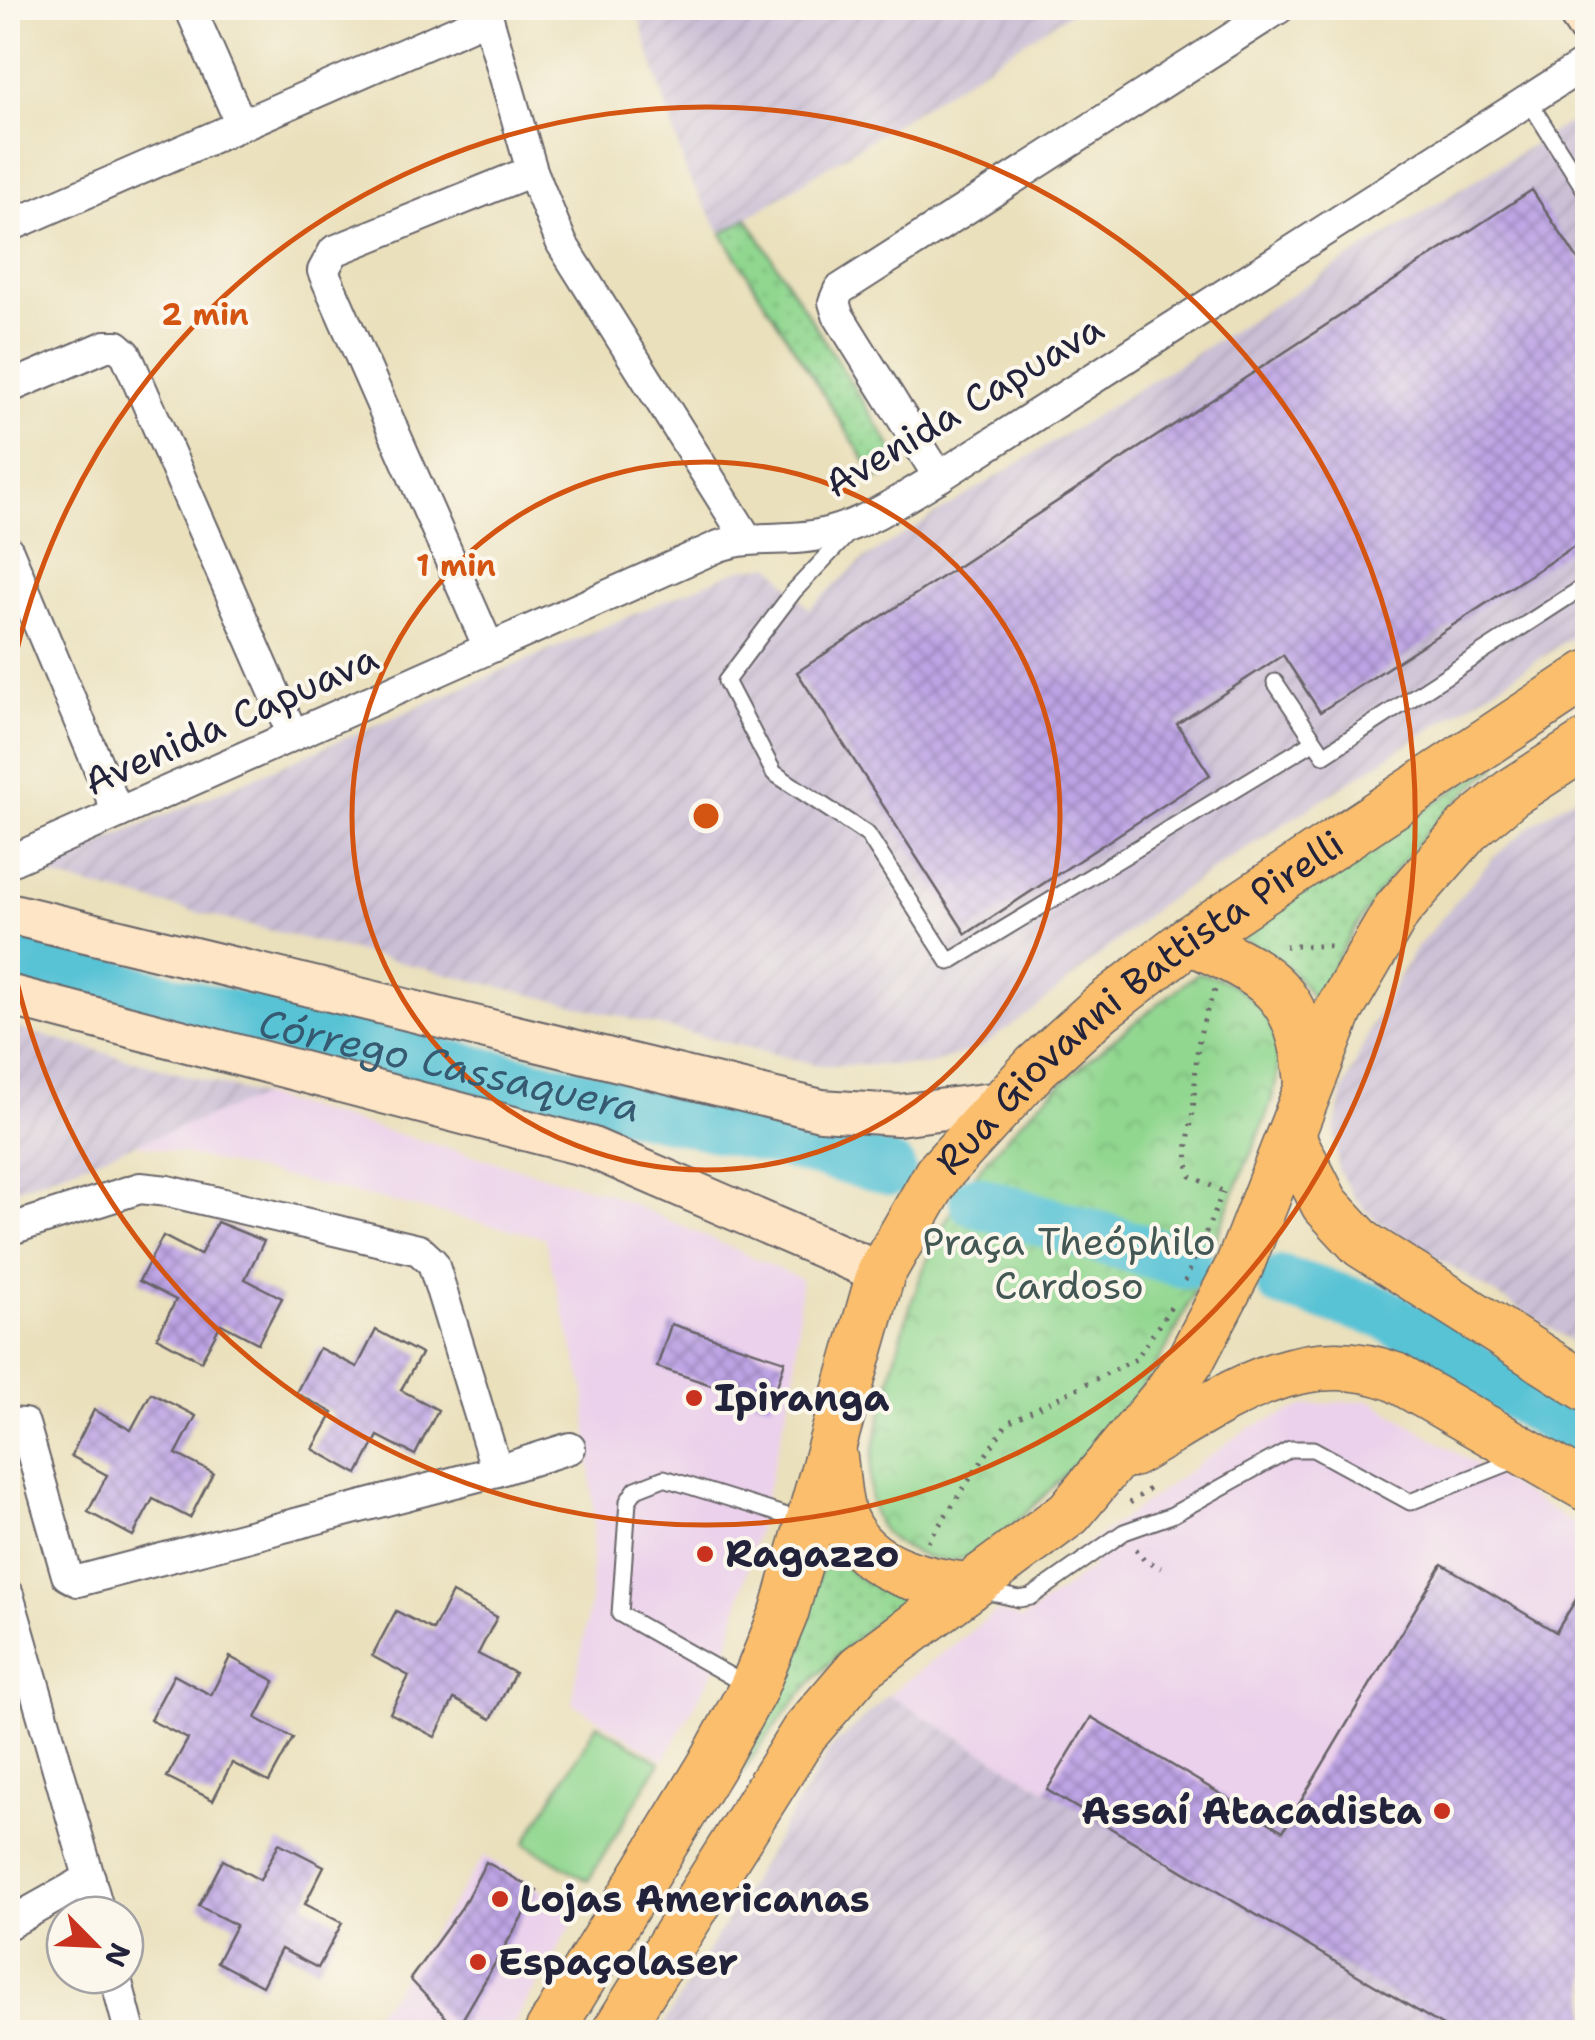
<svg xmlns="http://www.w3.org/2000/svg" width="1595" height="2040" viewBox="0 0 1595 2040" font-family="'Shantell Sans',sans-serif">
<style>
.built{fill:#ebd1eb}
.industrial{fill:url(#industrial-furrows)}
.grass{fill:url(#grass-dots);stroke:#5a7c66;stroke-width:2.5}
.park{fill:url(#park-crowns);stroke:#5a7c66;stroke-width:2.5}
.garden{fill:#91d790;stroke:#5a7c66;stroke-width:2.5}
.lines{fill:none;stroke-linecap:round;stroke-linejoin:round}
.stream{stroke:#59c3d5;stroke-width:9}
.river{stroke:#59c3d5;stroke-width:52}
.building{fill:url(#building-cross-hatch)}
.service-casing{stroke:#686468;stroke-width:19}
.minor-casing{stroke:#686468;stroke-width:34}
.secondary-casing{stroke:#686468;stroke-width:44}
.trunk-casing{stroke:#686468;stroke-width:51}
.path{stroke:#686468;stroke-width:5;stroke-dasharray:2.5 8;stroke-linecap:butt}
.service{stroke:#fff;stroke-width:15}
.minor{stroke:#fff;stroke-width:30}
.secondary{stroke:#fde5c5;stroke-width:40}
.trunk{stroke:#fabe6d;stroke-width:48}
.ring{fill:none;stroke:#d45411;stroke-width:5}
.poi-dot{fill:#c8321e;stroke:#fbf7ec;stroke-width:4}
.labels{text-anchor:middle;stroke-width:8;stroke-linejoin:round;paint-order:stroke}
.street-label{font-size:38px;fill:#22223b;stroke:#fbf7ec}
.park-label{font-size:38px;fill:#435854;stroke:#fbf7ec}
.poi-label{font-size:38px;font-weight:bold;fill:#22223b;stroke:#fbf7ec;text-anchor:start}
.water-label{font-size:40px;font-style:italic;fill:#355a71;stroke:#fbf7ec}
.centre{fill:#d45411;stroke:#fbf7ec;stroke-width:5}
.ring-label{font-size:30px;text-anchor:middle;font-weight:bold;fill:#d45411;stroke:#fbf7ec;stroke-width:8;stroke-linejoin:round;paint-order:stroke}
</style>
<defs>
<pattern id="industrial-furrows" width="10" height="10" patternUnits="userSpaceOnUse" patternTransform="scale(2.5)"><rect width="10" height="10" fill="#cbbfd5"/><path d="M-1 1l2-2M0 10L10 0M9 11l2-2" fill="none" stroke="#aea4b8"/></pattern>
<pattern id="grass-dots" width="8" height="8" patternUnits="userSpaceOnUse" patternTransform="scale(2.5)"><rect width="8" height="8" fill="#91d790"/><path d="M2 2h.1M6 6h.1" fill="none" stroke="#7db87d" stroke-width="1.8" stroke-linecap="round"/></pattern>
<pattern id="park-crowns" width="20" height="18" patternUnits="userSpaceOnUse" patternTransform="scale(2.5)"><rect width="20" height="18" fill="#91d790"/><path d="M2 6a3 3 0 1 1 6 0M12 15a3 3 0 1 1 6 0" fill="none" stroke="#7db87d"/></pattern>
<pattern id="building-cross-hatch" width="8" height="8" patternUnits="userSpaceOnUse" patternTransform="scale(2.5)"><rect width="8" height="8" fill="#bea4e5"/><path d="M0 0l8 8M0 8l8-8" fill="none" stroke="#9a85bb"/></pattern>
</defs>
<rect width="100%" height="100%" fill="#fbf7ec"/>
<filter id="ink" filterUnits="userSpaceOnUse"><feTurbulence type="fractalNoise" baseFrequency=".01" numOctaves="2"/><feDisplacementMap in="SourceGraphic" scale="20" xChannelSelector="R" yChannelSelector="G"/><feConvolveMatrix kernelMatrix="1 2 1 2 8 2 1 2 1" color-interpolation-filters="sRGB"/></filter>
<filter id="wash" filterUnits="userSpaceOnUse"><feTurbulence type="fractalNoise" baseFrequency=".0048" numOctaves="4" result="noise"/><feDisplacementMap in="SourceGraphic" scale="40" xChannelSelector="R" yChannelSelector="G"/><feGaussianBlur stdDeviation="2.25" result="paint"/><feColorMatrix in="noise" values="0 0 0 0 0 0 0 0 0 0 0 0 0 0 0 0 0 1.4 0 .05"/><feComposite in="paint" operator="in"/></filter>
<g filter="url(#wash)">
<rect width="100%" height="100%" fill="#eae0bc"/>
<!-- built -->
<g class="built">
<path d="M 262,1096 L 607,1193 L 801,1279 L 795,1378 L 729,1643 L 664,1760 L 572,1703 L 590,1602 L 594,1520 L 585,1391 L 544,1237 L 131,1142 Z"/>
<path d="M 1370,1400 L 1587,1532 L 1587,2032 L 1453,2032 L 888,1695 L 997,1611 L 1022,1620 L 1094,1566 L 1081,1549 L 1247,1429 L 1307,1405 Z"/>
<path d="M 484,1856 L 579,1913 L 509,2032 L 355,2032 L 392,1993 Z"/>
</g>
<!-- industrial -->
<g class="industrial">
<path d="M 636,8 L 1077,8 L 722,234 L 687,175 Z"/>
<path d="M 1587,111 L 1587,628 L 1162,903 L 1034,1010 L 980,1048 L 928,1065 L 818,1065 L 33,872 L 737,570 L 772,565 L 809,609 L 864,559 Z"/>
<path d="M 1587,788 L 1587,1351 L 1376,1220 L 1355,1199 L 1338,1170 L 1335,1131 L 1343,1092 L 1374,1020 L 1414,951 L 1492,859 L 1532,825 Z"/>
<path d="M 8,1026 L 262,1096 L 8,1192 Z"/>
<path d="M 888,1695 L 1047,1790 L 1453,2032 L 659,2032 L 830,1750 Z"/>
</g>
<!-- grass -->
<g class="grass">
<path d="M 747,218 L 898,457 L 898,469 L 877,479 L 722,234 Z"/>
<path d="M 1494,764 L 1497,767 C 1417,828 1359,913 1314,1002 C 1296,968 1269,950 1233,936 Z"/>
<path d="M 828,1547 L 855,1576 L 904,1600 C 824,1661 791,1700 735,1783 L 727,1778 L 799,1637 Z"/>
</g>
<!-- park -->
<path class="park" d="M 1198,973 C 1236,978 1275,1012 1278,1052 C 1281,1098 1252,1147 1236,1188 C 1209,1254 1187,1320 1148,1379 C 1120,1420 1008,1541 965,1558 C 941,1567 906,1552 888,1536 C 858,1510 873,1453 880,1421 C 898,1343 920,1254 966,1188 C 1025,1102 1117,1037 1198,973 Z"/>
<!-- garden -->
<path class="garden" d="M 597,1724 L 660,1762 L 588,1881 L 525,1843 Z"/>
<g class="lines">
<!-- stream -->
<path class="stream" d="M 859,1160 L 863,1137"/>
<!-- river -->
<g class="river">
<path id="s1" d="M 8,956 L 203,1009 L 751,1134 L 890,1170"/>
<path d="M 975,1201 L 1187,1263"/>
<path d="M 1282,1282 L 1384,1313 L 1588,1440"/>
</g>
</g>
<g id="blocks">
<!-- building -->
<g class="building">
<path d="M 1532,190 L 1588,275 L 1588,537 L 1320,712 L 1283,655 L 1177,724 L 1210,775 L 966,934 L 797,672 Z"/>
<path d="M 217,1222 L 264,1241 L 245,1279 L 282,1298 L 258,1343 L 221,1324 L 201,1361 L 157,1337 L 176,1300 L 139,1281 L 163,1236 L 200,1255 Z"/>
<path d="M 671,1324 L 785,1361 L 771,1405 L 657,1367 Z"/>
<path d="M 376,1330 L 421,1354 L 401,1390 L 438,1410 L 415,1455 L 378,1436 L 358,1474 L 313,1449 L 333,1413 L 296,1393 L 319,1348 L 357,1367 Z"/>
<path d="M 151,1393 L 196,1416 L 176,1454 L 213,1473 L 190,1518 L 153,1499 L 133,1536 L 88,1512 L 107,1475 L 71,1456 L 94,1410 L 131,1430 Z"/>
<path d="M 1442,1564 L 1556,1632 L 1588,1580 L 1588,2032 L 1453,2032 L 1047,1790 L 1091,1717 L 1283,1831 Z"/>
<path d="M 452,1593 L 497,1617 L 478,1654 L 515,1673 L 491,1719 L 454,1699 L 435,1737 L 390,1713 L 409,1676 L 372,1656 L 396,1611 L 433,1630 Z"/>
<path d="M 230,1657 L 275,1681 L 256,1718 L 293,1738 L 269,1782 L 232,1763 L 213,1800 L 167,1777 L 188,1739 L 150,1720 L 174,1675 L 211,1695 Z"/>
<path d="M 279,1843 L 324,1866 L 305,1904 L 342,1923 L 318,1968 L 281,1949 L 262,1986 L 217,1962 L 236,1925 L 199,1906 L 223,1860 L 260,1880 Z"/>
<path d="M 486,1862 L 537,1891 L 457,2029 L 410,1979 L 462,1907 Z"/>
</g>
</g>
</g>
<g filter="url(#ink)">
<use href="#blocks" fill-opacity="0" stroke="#686468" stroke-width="2.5"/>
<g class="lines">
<!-- service casing -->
<g class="service-casing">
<g id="service">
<path d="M 1528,100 L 1588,195"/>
<path d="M 851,531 L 794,591 L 726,681 L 774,773 L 868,835 L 949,962 L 1313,742"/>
<path d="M 1275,682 L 1324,755 L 1588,584"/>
<path d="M 980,1590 L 1019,1599 L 1031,1597 L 1124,1532 L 1172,1515 L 1290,1449 L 1313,1449 L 1410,1502 L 1521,1458"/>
<path d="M 746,1685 L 620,1614 L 628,1501 L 636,1489 L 664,1478 L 806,1522"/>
</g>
</g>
<!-- minor casing -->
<g class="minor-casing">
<g id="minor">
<path d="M 190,8 L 241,124"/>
<path d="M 485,8 L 532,171 L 562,244 L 746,537"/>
<path d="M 8,227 L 488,17"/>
<path d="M 8,388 L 106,346 L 117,346 L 126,354 L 293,735"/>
<path d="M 939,477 L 838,315 L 834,302 L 839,290 L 1279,8"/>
<path d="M 8,551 L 118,813"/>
<path d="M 489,648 L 323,271 L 334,251 L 532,171"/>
<path d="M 8,862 L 719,546 C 755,534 791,543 827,533 C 867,523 904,498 939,477 L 1588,62"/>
<path d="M 8,1230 L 140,1188 L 168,1191 L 419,1250 L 433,1263 L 497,1471"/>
<path d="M 8,1423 L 24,1424 L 67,1575 L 78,1581 L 497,1471 L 570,1448"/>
<path d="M 8,1595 L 100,1915"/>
<path d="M 8,1924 L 90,1878"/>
<path d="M 115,1975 L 130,2032"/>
</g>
</g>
<!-- secondary casing -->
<g class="secondary-casing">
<g id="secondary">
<path d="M 1575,8 L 1588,27"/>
<path d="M 8,913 L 821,1110 L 898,1115 L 1000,1102"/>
<path d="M 8,995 L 590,1147 L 881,1273"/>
</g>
</g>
<!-- trunk casing -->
<g class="trunk-casing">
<g id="trunk">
<path d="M 1189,940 C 1269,974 1301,991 1309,1083"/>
<path d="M 1291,1137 L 1325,1204 L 1362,1244 L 1588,1388"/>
<path d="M 1132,1453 C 1214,1406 1297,1339 1395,1377 L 1588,1488"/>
<path d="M 833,1458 C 836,1477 836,1501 843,1519 C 863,1568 920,1581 967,1587"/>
<path id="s2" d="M 549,2032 L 711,1766 L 753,1689 L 784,1613 L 881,1273 L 938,1174 L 1036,1067 L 1100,1009 L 1189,940 L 1588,675"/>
<path d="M 616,2032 L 804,1733 L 860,1668 L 1069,1513 L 1165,1397 L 1191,1359 L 1239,1267 L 1339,1010 L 1397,910 L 1468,829 L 1511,793 L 1588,743"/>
</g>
</g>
<!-- path -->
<g class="path">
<path d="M 1285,946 L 1334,946"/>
<path d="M 1215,990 C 1196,1036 1197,1050 1194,1098 C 1193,1127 1182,1147 1191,1176 L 1224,1192"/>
<path d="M 1185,1281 L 1223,1192"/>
<path d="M 1130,1503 L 1149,1489"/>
<path d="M 928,1542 L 1007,1423 L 1136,1359 L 1173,1304"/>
<path d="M 1136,1549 L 1144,1560 L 1161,1568"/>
</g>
<!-- service -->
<use href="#service" class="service"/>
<!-- minor -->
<use href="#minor" class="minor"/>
<!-- secondary -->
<use href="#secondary" class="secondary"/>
<!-- trunk -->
<use href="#trunk" class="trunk"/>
</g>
</g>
<!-- distance rings -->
<g class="ring">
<circle cx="706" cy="816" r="354"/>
<path d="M8 693A709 709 0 1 1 8 939"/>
</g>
<!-- markers -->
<g class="poi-dot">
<circle cx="694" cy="1398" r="10"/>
<circle cx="705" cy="1554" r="10"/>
<circle cx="1442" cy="1811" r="10"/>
<circle cx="500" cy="1899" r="10"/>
<circle cx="478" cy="1962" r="10"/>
</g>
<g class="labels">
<!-- street labels -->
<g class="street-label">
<text transform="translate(964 406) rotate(-31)" y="13">Avenida Capuava</text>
<text transform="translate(231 720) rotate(-24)" y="13">Avenida Capuava</text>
<text dy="13" stroke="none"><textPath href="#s2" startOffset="1215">Rua Giovanni Battista Pirelli</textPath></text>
</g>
<!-- park labels -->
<g class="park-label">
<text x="1069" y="1255">Praça Theóphilo<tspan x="1069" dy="44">Cardoso</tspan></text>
</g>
<!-- poi labels -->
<g class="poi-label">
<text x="714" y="1411">Ipiranga</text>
<text x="725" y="1567">Ragazzo</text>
<text x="1422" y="1824" text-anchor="end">Assaí Atacadista</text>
<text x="520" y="1912">Lojas Americanas</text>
<text x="498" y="1975">Espaçolaser</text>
</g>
<!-- water labels -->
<g class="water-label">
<text dy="14" stroke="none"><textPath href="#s1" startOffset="455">Córrego Cassaquera</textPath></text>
</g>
</g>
<circle cx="706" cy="816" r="15" class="centre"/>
<g class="ring-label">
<text x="205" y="325">2 min</text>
<text x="456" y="576">1 min</text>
</g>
<!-- margin -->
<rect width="1595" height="2040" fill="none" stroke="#fbf7ec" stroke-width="40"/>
<!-- north arrow -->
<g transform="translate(95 1945) rotate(114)"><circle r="48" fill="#fbf7ec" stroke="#a4a2a5" stroke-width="2.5"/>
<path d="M0-8L18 38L0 25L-18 38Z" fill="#c8321e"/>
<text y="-15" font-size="28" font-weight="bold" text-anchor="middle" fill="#22223b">N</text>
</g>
</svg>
